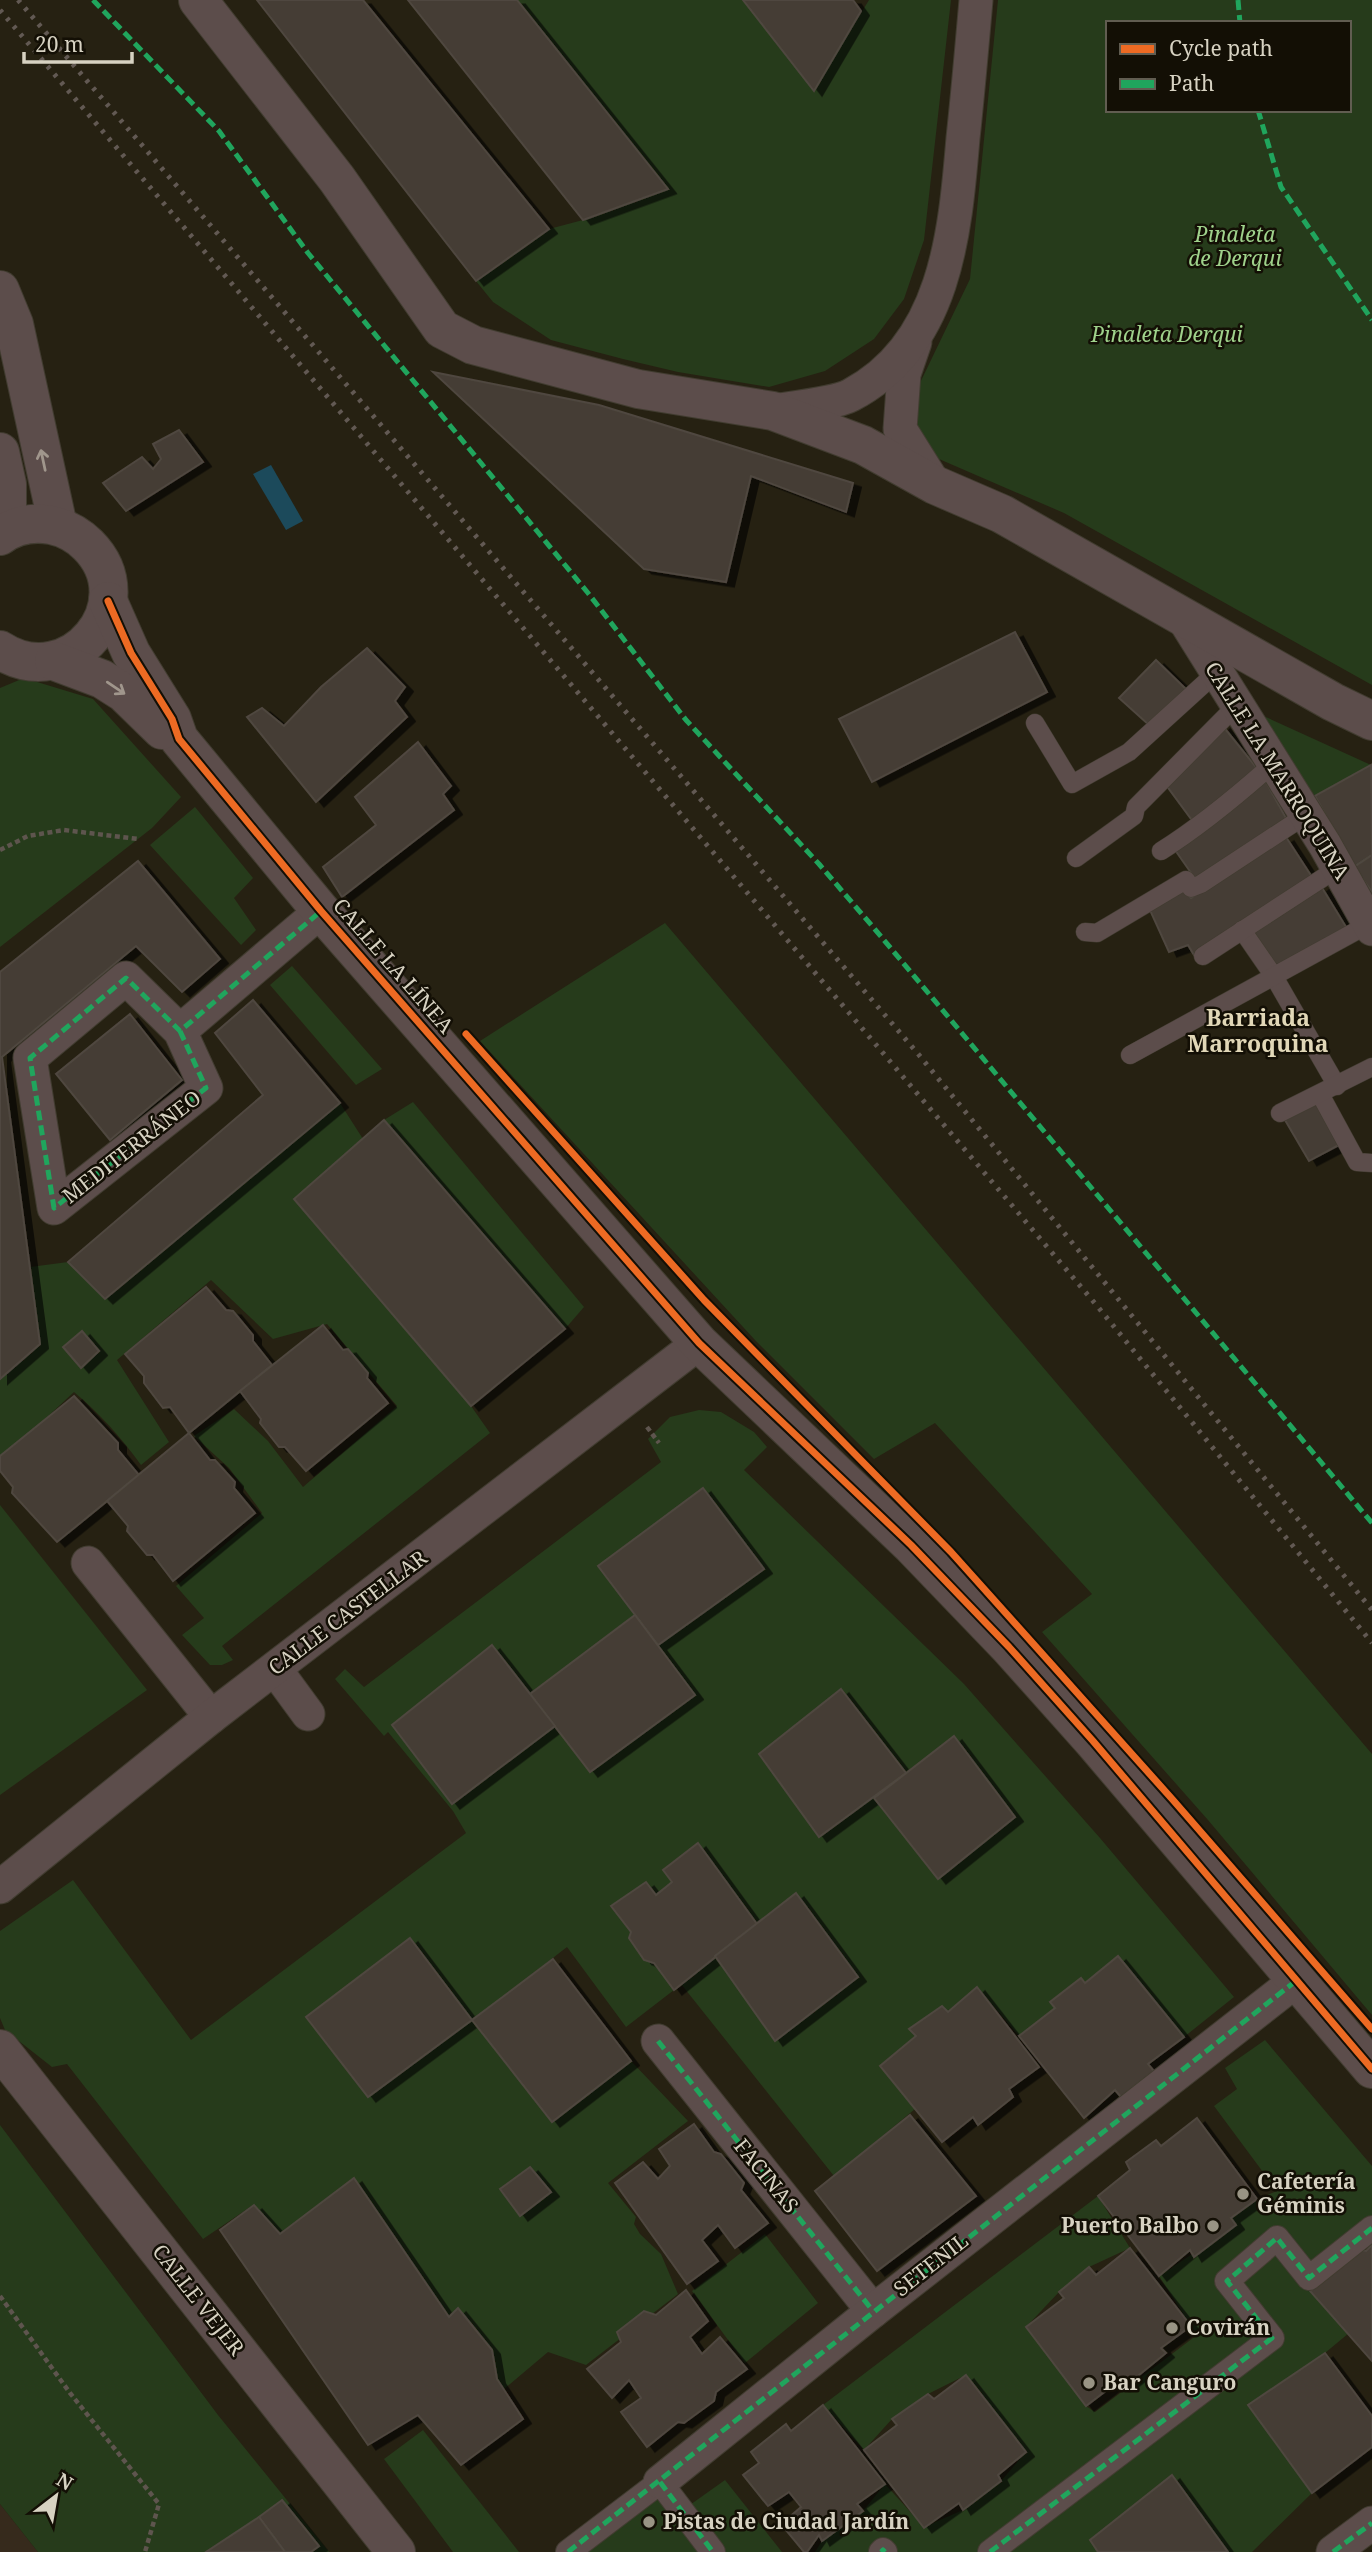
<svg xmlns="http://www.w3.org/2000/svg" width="1372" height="2552" viewBox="0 0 1372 2552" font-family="'Noto Serif',serif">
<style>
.education{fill:#362a1c}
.green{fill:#263b1b;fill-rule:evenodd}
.water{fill:#1c4a5b}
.building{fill:#453e35;stroke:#4f473f;stroke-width:2;filter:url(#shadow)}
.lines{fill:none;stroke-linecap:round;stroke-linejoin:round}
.service-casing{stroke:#413c30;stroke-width:19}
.pedestrian-casing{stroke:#413c30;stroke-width:26}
.minor-casing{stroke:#413c30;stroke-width:35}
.tertiary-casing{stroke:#413c30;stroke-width:40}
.path{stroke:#5e554e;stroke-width:4.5;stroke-dasharray:5 3.5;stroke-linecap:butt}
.service{stroke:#5c4d4b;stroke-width:18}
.pedestrian{stroke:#5c4d4b;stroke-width:24}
.minor{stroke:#5c4d4b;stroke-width:33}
.tertiary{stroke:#5c4d4b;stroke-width:38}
.rail{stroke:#625953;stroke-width:5;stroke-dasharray:3.5 7;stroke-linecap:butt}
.quiet{stroke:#20a55d;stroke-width:5;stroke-dasharray:10 5;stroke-linecap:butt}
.cycleway-casing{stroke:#130f05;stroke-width:11}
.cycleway{stroke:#ed6a23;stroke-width:7}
.oneway{stroke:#a0968c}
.poi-dot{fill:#999484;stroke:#130f05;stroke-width:2.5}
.labels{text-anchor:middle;stroke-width:5;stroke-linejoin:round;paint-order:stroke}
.park-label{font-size:21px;font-style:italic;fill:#9fd28b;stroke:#130f05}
.street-label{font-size:21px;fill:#d7d2c2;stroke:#130f05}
.poi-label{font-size:21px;font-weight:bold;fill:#d7d2c2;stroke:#130f05;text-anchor:start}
.neighbourhood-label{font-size:23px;font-weight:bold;fill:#e1d7b7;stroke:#130f05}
</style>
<defs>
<filter id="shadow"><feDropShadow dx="8" dy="4.5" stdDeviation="0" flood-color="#0009"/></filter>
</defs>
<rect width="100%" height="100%" fill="#262112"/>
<!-- education -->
<path class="education" d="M 0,2504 L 38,2552 L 0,2552 Z"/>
<!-- green -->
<g class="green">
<path d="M 517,0 L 743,0 L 814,90 L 869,0 L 951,0 L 924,240 L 904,299 L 874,339 L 825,371 L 769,387 L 678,372 L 623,359 L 551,340 L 493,302 L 476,281 L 549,229 L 583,220 L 668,189 Z"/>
<path d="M 998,0 L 1372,0 L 1372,685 L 1064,513 L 939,459 L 905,414 L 970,279 ZM 1108,23 L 1349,23 L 1349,110 L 1108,110 Z"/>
<path d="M 24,678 L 93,699 L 181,797 L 152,828 L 0,947 L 0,688 Z"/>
<path d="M 1257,713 L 1371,765 L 1315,796 Z"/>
<path d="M 195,807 L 253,878 L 234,898 L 256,930 L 241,945 L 150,845 Z"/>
<path d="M 665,923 L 1372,1754 L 1372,2015 L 1208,1820 L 1042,1632 L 1092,1594 L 935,1423 L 874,1459 L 755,1340 L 480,1041 Z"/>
<path d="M 292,966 L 382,1069 L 356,1085 L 270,985 Z"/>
<path d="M 413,1102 L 584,1307 L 565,1329 L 384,1120 Z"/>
<path d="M 340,1103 L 363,1139 L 294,1199 L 471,1406 L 490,1433 L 222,1646 L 233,1660 L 222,1665 L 210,1665 L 182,1635 L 204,1618 L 176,1586 L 262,1513 L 229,1468 L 194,1436 L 234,1409 L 268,1441 L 303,1487 L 397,1406 L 327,1324 L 273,1339 L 211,1280 L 117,1360 L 169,1442 L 141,1465 C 121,1437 100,1414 74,1392 L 0,1461 L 0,1379 L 40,1344 L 30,1267 L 68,1262 L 105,1299 Z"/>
<path d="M 699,1410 L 721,1412 L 754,1432 L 767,1447 L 744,1470 L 964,1684 L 1100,1838 L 1234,1997 L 1184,2037 L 1118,1956 L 1085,1983 L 1081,1979 L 1050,2001 L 1055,2008 L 1019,2036 L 977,1987 L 948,2012 L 942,2006 L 910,2029 L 916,2036 L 880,2065 L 915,2109 L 834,2176 L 681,1984 L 715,1956 L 775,2040 L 858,1977 L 796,1894 L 757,1924 L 697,1843 L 663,1869 L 672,1882 L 656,1895 L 646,1882 L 612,1906 L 631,1932 L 629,1938 L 644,1960 L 654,1963 L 674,1990 L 626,2027 L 567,1947 L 473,2020 L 552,2121 L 631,2061 L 688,2121 L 608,2183 L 636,2217 L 634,2224 L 640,2234 L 661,2254 L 678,2294 L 586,2365 L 548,2352 L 504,2389 L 497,2379 L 492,2350 L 458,2309 L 449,2317 L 354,2178 L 280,2234 L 253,2205 L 203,2239 L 67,2064 L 52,2067 L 5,2030 L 0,2018 L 0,1931 L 73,1880 L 191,2040 L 466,1833 L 453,1811 L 388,1732 L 384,1736 L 335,1679 L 345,1669 L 364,1687 L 661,1462 L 648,1439 L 670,1417 ZM 410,1939 L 472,2020 L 368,2097 L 307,2017 Z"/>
<path d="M 0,1505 L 147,1690 L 0,1795 Z"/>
<path d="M 1265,2040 L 1372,2166 L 1372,2238 L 1310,2291 L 1349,2333 L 1325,2353 L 1249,2405 L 1312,2493 L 1252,2552 L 1228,2552 L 1172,2475 L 1090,2540 L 1098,2552 L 815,2552 L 822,2541 L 863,2511 L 885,2484 L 924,2527 L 963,2510 L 1001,2481 L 1026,2452 L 966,2375 L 928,2394 L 892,2419 L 864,2450 L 823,2405 L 1098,2196 L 1130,2248 L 1089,2267 L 1059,2292 L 1026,2327 L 1086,2406 L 1095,2412 L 1197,2335 L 1159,2276 L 1236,2225 L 1231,2218 L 1257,2199 L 1277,2191 L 1214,2106 L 1237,2089 L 1225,2068 Z"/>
<path d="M 0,2125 L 218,2415 L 329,2552 L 38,2552 L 0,2504 Z"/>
<path d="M 765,2234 L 818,2303 L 745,2363 L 692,2291 Z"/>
<path d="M 423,2430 L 519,2552 L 453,2552 L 384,2459 Z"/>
<path d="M 725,2480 L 782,2552 L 711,2552 L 680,2512 Z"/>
<path d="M 657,2492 L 703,2552 L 577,2552 Z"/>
</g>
<!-- water -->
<path class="water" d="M 271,465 L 303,521 L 286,530 L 253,474 Z"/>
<!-- building -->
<g class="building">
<path d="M 257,0 L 363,0 L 549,229 L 476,281 Z"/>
<path d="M 408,0 L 517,0 L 668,189 L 583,220 Z"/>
<path d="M 743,0 L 853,0 L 861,11 L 814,91 Z"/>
<path d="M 433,372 L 599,405 L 853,483 L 846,512 L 751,476 L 726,582 L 644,569 Z"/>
<path d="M 179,430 L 203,462 L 126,511 L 103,483 L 142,457 L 153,469 L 161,459 L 153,444 Z"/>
<path d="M 1015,632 L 1047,692 L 872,782 L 839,719 Z"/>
<path d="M 367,648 L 405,687 L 395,701 L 407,717 L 316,802 L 247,717 L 262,708 L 284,726 L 321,687 Z"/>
<path d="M 1156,660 L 1187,690 L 1150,726 L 1119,698 Z"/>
<path d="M 1222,725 L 1256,767 L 1237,787 L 1194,823 L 1166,785 Z"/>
<path d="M 418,742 L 451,786 L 443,794 L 454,810 L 342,897 L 323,867 L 376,825 L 355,797 Z"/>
<path d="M 1371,765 L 1372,855 L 1354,867 L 1315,796 Z"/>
<path d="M 1265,780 L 1287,820 L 1196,880 L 1175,850 Z"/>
<path d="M 1286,837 L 1312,877 L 1194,955 L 1188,945 L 1169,952 L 1149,908 L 1182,889 L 1191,898 Z"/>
<path d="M 1372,855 L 1372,892 L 1354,867 Z"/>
<path d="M 138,861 L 220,959 L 182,992 L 136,946 L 2,1057 L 40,1344 L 0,1379 L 0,972 Z"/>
<path d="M 1321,886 L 1346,927 L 1276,966 L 1251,932 Z"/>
<path d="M 253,1000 L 340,1103 L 105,1299 L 68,1262 L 263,1095 L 215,1033 Z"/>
<path d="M 130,1014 L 182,1080 L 110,1140 L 56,1074 Z"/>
<path d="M 1316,1102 L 1339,1145 L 1309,1161 L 1285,1120 Z"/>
<path d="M 384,1120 L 565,1329 L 471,1406 L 294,1199 Z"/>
<path d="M 206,1287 L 226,1310 L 233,1311 L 253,1335 L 253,1341 L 272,1365 L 189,1433 L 170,1407 L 163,1408 L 144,1383 L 144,1376 L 125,1354 Z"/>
<path d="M 323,1325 L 343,1350 L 348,1349 L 368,1373 L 367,1378 L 388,1403 L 306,1471 L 285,1447 L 279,1447 L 260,1423 L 261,1419 L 240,1391 Z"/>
<path d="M 82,1331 L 99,1351 L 81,1368 L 63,1347 Z"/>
<path d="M 74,1396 L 118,1443 L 118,1450 L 139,1475 L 57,1542 L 12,1493 L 13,1487 L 0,1471 L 0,1456 Z"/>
<path d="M 189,1433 L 210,1460 L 215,1460 L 235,1482 L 234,1488 L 255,1513 L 173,1581 L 153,1555 L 147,1555 L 127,1531 L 128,1526 L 107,1501 Z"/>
<path d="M 703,1488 L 764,1569 L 658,1645 L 598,1566 Z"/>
<path d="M 635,1615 L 695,1695 L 590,1772 L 530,1694 Z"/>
<path d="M 492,1645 L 555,1726 L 452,1804 L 392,1725 Z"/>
<path d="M 841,1689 L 906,1773 L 819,1837 L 759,1754 Z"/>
<path d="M 954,1736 L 1015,1817 L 938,1879 L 874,1798 Z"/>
<path d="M 698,1843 L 757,1924 L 674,1990 L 654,1963 L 644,1960 L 629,1938 L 631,1932 L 611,1906 L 646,1882 L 656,1895 L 672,1882 L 663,1870 Z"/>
<path d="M 796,1893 L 858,1977 L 775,2041 L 715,1956 Z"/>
<path d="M 410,1938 L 472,2020 L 368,2097 L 306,2017 Z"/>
<path d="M 1118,1956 L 1184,2037 L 1148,2064 L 1154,2071 L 1121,2097 L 1115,2090 L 1084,2118 L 1019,2036 L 1055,2008 L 1050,2002 L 1081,1978 L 1085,1983 Z"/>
<path d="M 553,1959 L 631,2061 L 552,2122 L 472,2020 Z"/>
<path d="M 977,1987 L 1039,2067 L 1009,2089 L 1013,2097 L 978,2125 L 973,2117 L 942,2142 L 880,2066 L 916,2036 L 909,2029 L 942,2006 L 948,2012 Z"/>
<path d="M 910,2115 L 976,2196 L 877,2271 L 815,2191 Z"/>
<path d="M 1197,2118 L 1257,2199 L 1231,2218 L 1236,2225 L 1194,2257 L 1190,2250 L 1159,2276 L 1098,2196 L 1130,2170 L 1126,2162 L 1156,2140 L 1161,2146 Z"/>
<path d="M 694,2124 L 714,2152 L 721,2154 L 744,2183 L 741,2190 L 768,2223 L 735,2248 L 718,2225 L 702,2240 L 718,2261 L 687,2284 L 615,2183 L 643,2162 L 658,2179 L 670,2166 L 659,2149 Z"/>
<path d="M 530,2167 L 551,2192 L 520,2216 L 500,2189 Z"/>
<path d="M 354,2178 L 449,2317 L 458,2308 L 492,2350 L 497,2379 L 523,2419 L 461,2465 L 418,2415 L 368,2445 L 220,2230 L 254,2205 L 280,2234 Z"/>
<path d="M 1372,2245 L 1372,2361 L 1310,2291 L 1335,2272 L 1356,2249 L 1366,2251 Z"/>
<path d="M 1130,2248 L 1191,2326 L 1161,2348 L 1166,2353 L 1128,2384 L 1124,2377 L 1086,2406 L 1026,2327 L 1064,2298 L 1059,2292 L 1089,2267 L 1096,2275 Z"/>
<path d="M 686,2290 L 708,2321 L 690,2337 L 702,2354 L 720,2337 L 747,2369 L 716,2392 L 714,2401 L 684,2423 L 678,2422 L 647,2447 L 621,2412 L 641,2398 L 629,2380 L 612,2398 L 587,2369 L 621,2342 L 617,2332 L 644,2311 L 656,2315 Z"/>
<path d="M 1325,2353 L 1372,2416 L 1372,2447 L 1312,2493 L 1248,2405 Z"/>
<path d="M 966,2375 L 1026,2452 L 998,2475 L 1001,2481 L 963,2510 L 959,2503 L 924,2528 L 864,2450 L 897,2425 L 892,2419 L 928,2394 L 934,2399 Z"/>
<path d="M 823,2405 L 885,2484 L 857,2504 L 863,2511 L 822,2541 L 819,2535 L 807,2552 L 804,2552 L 781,2524 L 801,2507 L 789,2492 L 768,2506 L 743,2475 L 759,2463 L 751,2452 L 786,2424 L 791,2431 Z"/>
<path d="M 1172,2475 L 1228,2552 L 1098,2552 L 1090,2540 Z"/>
<path d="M 282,2500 L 319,2546 L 311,2552 L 285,2552 L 259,2517 Z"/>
<path d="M 259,2517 L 285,2552 L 206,2552 Z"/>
</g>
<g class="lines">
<!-- service casing -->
<g class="service-casing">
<g id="service">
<path d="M 1035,723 L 1072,784 L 1129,752 L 1217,672"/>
<path d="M 1161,851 C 1201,826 1238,795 1274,763"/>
<path d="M 1076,858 L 1134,816 L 1136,807 L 1237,705"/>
<path d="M 1242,930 L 1273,975 L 1337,1086"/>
<path d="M 1085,932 L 1097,933 L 1186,880 L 1191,888 L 1201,884 L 1306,815"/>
<path d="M 1203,956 L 1338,868"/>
<path d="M 1130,1055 L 1369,924"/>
<path d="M 1320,1094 L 1357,1162 L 1372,1163"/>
<path d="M 1280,1113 L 1372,1067"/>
</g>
</g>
<!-- pedestrian casing -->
<g class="pedestrian-casing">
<g id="pedestrian">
<path d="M 568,2552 L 660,2482 L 713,2552"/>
<path d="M 881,2552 L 883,2550 L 885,2552"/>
<path d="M 990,2552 L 1272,2338 L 1227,2281 L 1277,2238 L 1309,2278 L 1372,2228"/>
</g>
</g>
<!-- minor casing -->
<g class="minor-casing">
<g id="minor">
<path d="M 915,342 L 904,374 L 900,429 L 935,485"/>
<path d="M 773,411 C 791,408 837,403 851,395 C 946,345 955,233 963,138 C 968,92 972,46 976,0"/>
<path d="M 1180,613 L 1325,845 L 1372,929"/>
<path d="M 180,1031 L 206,1088 L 54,1208 L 30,1058 L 126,978 L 180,1031 L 321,911"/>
<path d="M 88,1563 L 211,1717"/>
<path d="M 275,1669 L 308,1714"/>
<path d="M 0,1887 L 211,1717 L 699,1343"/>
<path d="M 658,2041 L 873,2311"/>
<path d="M 660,2482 L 873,2311 L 1297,1980"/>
<path d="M 1333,2552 L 1372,2523"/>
</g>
</g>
<!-- tertiary casing -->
<g class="tertiary-casing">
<g id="tertiary">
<path d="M 198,0 L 337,179 L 442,329 L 473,345 L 638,389 L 773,411 L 863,445 L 935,485 L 1002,514 L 1333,702 L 1372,721"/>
<path d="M 0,290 L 14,324 L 58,526"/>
<path d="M 0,452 L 7,484 L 7,531"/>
<path d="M 0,536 C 15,525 33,522 51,525 C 65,528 78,535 88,545 C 146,603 70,695 0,650"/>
<path d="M 108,601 L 131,653 L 172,719 L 179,739 L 321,911 L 699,1343 L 911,1545 L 1009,1647 L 1093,1741 L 1372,2069"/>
<path d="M 54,661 L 102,679 L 124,693 L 162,730"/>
<path d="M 0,2049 L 396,2552"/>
</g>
</g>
<!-- path -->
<g class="path">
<path d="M 0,850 L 28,836 L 64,830 L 138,839"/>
<path d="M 647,1427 L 659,1443"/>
<path d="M 0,2296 L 70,2393 L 159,2504 L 145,2552"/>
</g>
<!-- service -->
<use href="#service" class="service"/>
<!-- pedestrian -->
<use href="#pedestrian" class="pedestrian"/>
<!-- minor -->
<use href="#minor" class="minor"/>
<!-- tertiary -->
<use href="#tertiary" class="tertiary"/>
<!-- rail -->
<g class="rail">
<path d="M 18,0 L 919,1055 L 1372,1610"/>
<path d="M 0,10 L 1098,1307 L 1372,1643"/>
</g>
<!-- quiet -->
<g class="quiet">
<path d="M 93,0 L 219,131 L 308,253 L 588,593 L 686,720 L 819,864 L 873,927 L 1372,1523"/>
<path d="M 1238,0 L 1240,23"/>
<path d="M 1258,110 L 1281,187 L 1372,320"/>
<path d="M 180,1031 L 206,1088 L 54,1208 L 30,1058 L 126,978 L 180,1031 L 321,911"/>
<path d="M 658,2041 L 873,2311"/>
<path d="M 660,2482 L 713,2552"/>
<path d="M 568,2552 L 1297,1980"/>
<path d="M 881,2552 L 883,2550 L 885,2552"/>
<path d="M 990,2552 L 1272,2338 L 1227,2281 L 1277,2238 L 1309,2278 L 1372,2228"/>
<path d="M 1333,2552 L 1372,2523"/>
</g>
<!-- cycleway casing -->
<g class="cycleway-casing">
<g id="cycleway">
<path d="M 108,601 L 131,653 L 172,719 L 179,739 L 321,911 L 699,1343 L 911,1545 L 1009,1647 L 1093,1741 L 1372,2069"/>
<path d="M 466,1034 L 704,1300 L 951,1552 L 1173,1800 L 1372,2029"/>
</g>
</g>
<!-- cycleway -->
<use href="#cycleway" class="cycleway"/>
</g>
<!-- one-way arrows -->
<defs><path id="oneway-shaft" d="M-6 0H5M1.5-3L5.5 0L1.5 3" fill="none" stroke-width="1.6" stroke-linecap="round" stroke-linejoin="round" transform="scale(1.75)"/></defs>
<g class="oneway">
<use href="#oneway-shaft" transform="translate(43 460) rotate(-102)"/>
<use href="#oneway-shaft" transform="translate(116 688) rotate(34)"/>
</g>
<!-- markers -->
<g class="poi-dot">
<circle cx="1243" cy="2194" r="7"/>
<circle cx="1213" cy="2226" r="7"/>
<circle cx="1172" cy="2328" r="7"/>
<circle cx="1089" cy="2383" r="7"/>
<circle cx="649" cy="2522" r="7"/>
</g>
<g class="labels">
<!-- park labels -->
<g class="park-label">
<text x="1235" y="242">Pinaleta<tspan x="1235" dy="24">de Derqui</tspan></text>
<text x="1167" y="342">Pinaleta Derqui</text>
</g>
<!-- street labels -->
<g class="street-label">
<text transform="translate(1277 771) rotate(58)" y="7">CALLE LA MARROQUINA</text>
<text transform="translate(393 966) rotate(49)" y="7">CALLE LA LÍNEA</text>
<text transform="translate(132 1147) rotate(-38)" y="7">MEDITERRÁNEO</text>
<text transform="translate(348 1613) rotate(-37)" y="7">CALLE CASTELLAR</text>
<text transform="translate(766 2176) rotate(51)" y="7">FACINAS</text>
<text transform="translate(931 2265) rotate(-38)" y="7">SETENIL</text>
<text transform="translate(198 2300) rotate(52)" y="7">CALLE VEJER</text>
</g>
<!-- poi labels -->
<g class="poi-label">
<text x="1257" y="2189">Cafetería<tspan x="1257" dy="24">Géminis</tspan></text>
<text x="1199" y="2233" text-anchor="end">Puerto Balbo</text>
<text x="1186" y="2335">Covirán</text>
<text x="1103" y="2390">Bar Canguro</text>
<text x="663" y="2529">Pistas de Ciudad Jardín</text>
</g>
<!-- neighbourhood labels -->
<g class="neighbourhood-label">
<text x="1258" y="1026">Barriada<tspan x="1258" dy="26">Marroquina</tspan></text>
</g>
</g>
<!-- legend -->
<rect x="1106" y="21" width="245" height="91" fill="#130f05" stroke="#615d51" stroke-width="2"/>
<rect x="1120" y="44" width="35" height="10" fill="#ed6a23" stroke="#615d51" stroke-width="2"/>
<text x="1169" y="56" font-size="21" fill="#d7d2c2">Cycle path</text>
<rect x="1120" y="79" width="35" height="10" fill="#20a55d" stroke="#615d51" stroke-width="2"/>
<text x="1169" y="91" font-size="21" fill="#d7d2c2">Path</text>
<!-- north arrow -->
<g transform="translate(56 2496) rotate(31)" stroke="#130f05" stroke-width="5" paint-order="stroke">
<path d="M0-5L12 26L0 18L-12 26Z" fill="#d7d2c2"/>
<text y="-10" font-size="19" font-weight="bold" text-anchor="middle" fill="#d7d2c2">N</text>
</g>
<!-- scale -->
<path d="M24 52v10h108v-10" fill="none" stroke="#d7d2c2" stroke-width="3.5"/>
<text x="35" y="52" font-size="21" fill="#d7d2c2" stroke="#130f05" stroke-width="5" paint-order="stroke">20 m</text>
</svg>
